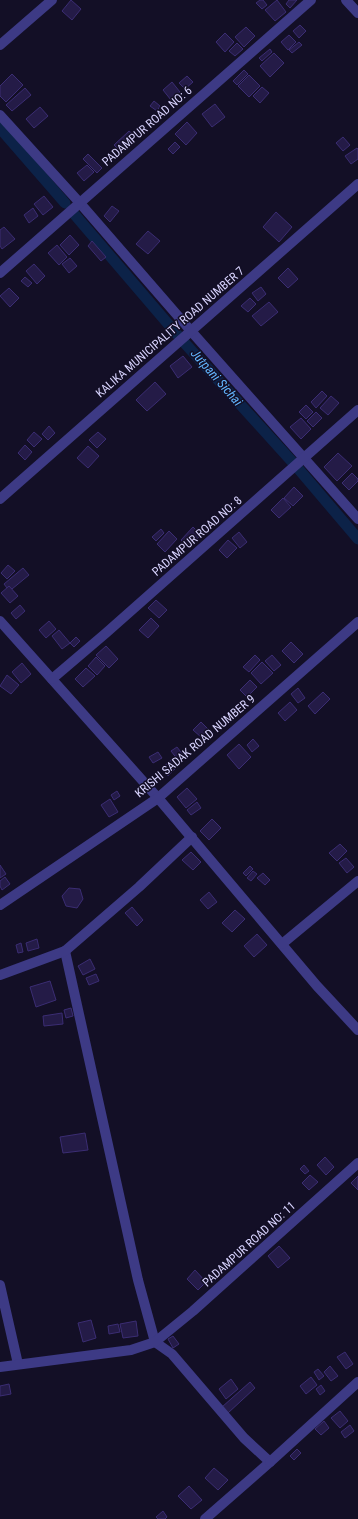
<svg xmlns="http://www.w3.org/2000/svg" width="358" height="1519" viewBox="0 0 358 1519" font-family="'Roboto Condensed',sans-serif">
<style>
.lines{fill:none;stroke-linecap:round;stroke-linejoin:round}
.canal{stroke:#0c2248;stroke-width:11}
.building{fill:#241b47;stroke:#3b2d73}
.minor{stroke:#3d3a85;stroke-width:10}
.labels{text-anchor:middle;stroke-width:3;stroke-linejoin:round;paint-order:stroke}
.street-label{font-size:12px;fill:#d9d4ff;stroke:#130f26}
.water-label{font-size:13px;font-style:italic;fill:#62b6ff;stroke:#130f26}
</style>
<rect width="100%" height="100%" fill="#130f26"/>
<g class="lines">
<!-- canal -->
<g class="canal">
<path d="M 0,128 L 65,203"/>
<path d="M 75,215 L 181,339 L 296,466 L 358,539"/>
</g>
</g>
<!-- building -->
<g class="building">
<path d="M 71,0 L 81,9 L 72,20 L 62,11 Z"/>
<path d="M 260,0 L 263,0 L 267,5 L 262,9 L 256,3 Z"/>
<path d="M 277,0 L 286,12 L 275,21 L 265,10 Z"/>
<path d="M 289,0 L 297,0 L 290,8 L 286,4 Z"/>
<path d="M 300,25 L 306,31 L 299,38 L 293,31 Z"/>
<path d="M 246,27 L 255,36 L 244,47 L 235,37 Z"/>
<path d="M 225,33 L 234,42 L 225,52 L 216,42 Z"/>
<path d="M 289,35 L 296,42 L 288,50 L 281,42 Z"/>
<path d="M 299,42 L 302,45 L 292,53 L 289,50 Z"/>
<path d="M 237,43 L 243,49 L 235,56 L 229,51 Z"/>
<path d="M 270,49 L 272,52 L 262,61 L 259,58 Z"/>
<path d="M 274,53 L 284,63 L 270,77 L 260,66 Z"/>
<path d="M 244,70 L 248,74 L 237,85 L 233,81 Z"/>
<path d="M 12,74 L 23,85 L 6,102 L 0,96 L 0,86 Z"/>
<path d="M 249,75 L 260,86 L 249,97 L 238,86 Z"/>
<path d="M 187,76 L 193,82 L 185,89 L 179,83 Z"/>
<path d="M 172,82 L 180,92 L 171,100 L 163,90 Z"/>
<path d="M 262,87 L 269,93 L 260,103 L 253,96 Z"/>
<path d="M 25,88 L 31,95 L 12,111 L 6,105 Z"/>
<path d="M 154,101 L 160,106 L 157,111 L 150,106 Z"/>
<path d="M 215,104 L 225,117 L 212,127 L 202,114 Z"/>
<path d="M 40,107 L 48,116 L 34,128 L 26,119 Z"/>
<path d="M 187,122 L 197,133 L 186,145 L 175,134 Z"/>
<path d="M 129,131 L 136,137 L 121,152 L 114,145 Z"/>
<path d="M 343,137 L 350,145 L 343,151 L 336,143 Z"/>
<path d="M 175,142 L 180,147 L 173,154 L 168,149 Z"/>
<path d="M 357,148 L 358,149 L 358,159 L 351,164 L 345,156 Z"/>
<path d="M 88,154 L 102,168 L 97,173 L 83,159 Z"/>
<path d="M 87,165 L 94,172 L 84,181 L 77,173 Z"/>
<path d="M 44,196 L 53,207 L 43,215 L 34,204 Z"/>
<path d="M 112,206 L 119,211 L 110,222 L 104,216 Z"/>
<path d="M 33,208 L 38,216 L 29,223 L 24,215 Z"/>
<path d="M 276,212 L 292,227 L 279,242 L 263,227 Z"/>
<path d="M 4,227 L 15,239 L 2,249 L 0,246 L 0,230 Z"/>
<path d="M 148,231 L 160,241 L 148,254 L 136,244 Z"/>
<path d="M 70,235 L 79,245 L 69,255 L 60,245 Z"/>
<path d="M 92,241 L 106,257 L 101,261 L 88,246 Z"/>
<path d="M 57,245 L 67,257 L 59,265 L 48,253 Z"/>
<path d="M 70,258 L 77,266 L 69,273 L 62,264 Z"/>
<path d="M 34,264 L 45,276 L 37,284 L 26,271 Z"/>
<path d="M 288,268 L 298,279 L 288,288 L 278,278 Z"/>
<path d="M 25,277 L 32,283 L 28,287 L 21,281 Z"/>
<path d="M 261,287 L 266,294 L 258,301 L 252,293 Z"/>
<path d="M 9,288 L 19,298 L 10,307 L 0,296 Z"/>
<path d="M 250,298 L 256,304 L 248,312 L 241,306 Z"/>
<path d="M 269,302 L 278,312 L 261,326 L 252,316 Z"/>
<path d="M 183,356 L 192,367 L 178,378 L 170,366 Z"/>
<path d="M 155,382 L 166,394 L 147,411 L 136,400 Z"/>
<path d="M 322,391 L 327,396 L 316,408 L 311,402 Z"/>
<path d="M 331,396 L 339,403 L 328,415 L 320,408 Z"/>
<path d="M 306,405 L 313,412 L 306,419 L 299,412 Z"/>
<path d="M 316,412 L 322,418 L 313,427 L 307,421 Z"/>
<path d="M 301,418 L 311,429 L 301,439 L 290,427 Z"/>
<path d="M 49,426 L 55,433 L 48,440 L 42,434 Z"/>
<path d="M 34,432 L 42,439 L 34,447 L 27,440 Z"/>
<path d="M 98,432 L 106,439 L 97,448 L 89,440 Z"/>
<path d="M 25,445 L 32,452 L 25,460 L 18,453 Z"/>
<path d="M 88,446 L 99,456 L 88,468 L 77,458 Z"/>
<path d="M 338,453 L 352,466 L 337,481 L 324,467 Z"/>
<path d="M 352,473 L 358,479 L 358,481 L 349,490 L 342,483 Z"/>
<path d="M 294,487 L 303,496 L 293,506 L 284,498 Z"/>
<path d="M 283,498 L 291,507 L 279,518 L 271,510 Z"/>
<path d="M 193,527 L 201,535 L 188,548 L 181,540 Z"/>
<path d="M 161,529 L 164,533 L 156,541 L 152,537 Z"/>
<path d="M 169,531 L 177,539 L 165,552 L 157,544 Z"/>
<path d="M 239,532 L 247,542 L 240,548 L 232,538 Z"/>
<path d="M 228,540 L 237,548 L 227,558 L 219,550 Z"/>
<path d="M 8,565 L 15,571 L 7,579 L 1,573 Z"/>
<path d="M 23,568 L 29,575 L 12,589 L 9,586 L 7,588 L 4,584 Z"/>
<path d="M 9,586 L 18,596 L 10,603 L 1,593 Z"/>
<path d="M 156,600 L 167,610 L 159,618 L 148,608 Z"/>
<path d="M 20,605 L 25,611 L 16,619 L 11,613 Z"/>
<path d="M 151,618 L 159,626 L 148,638 L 139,630 Z"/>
<path d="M 49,621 L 56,629 L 46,638 L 39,630 Z"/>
<path d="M 59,630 L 70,643 L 62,649 L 52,636 Z"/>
<path d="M 76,637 L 80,641 L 74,647 L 70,643 Z"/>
<path d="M 291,642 L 303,654 L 294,663 L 282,651 Z"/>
<path d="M 106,646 L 118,659 L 109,668 L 96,655 Z"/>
<path d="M 255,655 L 260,660 L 249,672 L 243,667 Z"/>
<path d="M 272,655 L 281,665 L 274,671 L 265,661 Z"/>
<path d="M 96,657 L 105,666 L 97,675 L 88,666 Z"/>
<path d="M 262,662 L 273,673 L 261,684 L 251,673 Z"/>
<path d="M 22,663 L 31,674 L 21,683 L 12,672 Z"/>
<path d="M 86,668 L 95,676 L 83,687 L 75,679 Z"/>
<path d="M 7,675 L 19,685 L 11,694 L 0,686 Z"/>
<path d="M 250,680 L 257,687 L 247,697 L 240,690 Z"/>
<path d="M 298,688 L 305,698 L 298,703 L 291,694 Z"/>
<path d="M 323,692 L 330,699 L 315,714 L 308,706 Z"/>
<path d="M 290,702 L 297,710 L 285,721 L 278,713 Z"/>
<path d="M 201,722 L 208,729 L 201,737 L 193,730 Z"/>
<path d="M 253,739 L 259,746 L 252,752 L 247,745 Z"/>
<path d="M 239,744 L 251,757 L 239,769 L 227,755 Z"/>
<path d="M 177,747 L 184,756 L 178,760 L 171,751 Z"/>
<path d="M 158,752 L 162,758 L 153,763 L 149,757 Z"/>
<path d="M 171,760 L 178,766 L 168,776 L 161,769 Z"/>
<path d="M 187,788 L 197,799 L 186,808 L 177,797 Z"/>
<path d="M 117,791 L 120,796 L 114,800 L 111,795 Z"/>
<path d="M 110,799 L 118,812 L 109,817 L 101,805 Z"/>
<path d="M 197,802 L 201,808 L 191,815 L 187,810 Z"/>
<path d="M 212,819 L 221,828 L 209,840 L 200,831 Z"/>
<path d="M 340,844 L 347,851 L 337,861 L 329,853 Z"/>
<path d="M 191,852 L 201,862 L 193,870 L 182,860 Z"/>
<path d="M 346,858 L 354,867 L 347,873 L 339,863 Z"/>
<path d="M 0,865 L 6,874 L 0,878 Z"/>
<path d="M 250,866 L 253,869 L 246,876 L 243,873 Z"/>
<path d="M 253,871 L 257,874 L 251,881 L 247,878 Z"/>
<path d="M 263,873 L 270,880 L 265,885 L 257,878 Z"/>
<path d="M 5,877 L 10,884 L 2,890 L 0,886 L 0,881 Z"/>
<path d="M 69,888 L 80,889 L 83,899 L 77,908 L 66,906 L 62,896 Z"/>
<path d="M 209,892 L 217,902 L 208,909 L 200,900 Z"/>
<path d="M 132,907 L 143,920 L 137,926 L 125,913 Z"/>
<path d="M 235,910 L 245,919 L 232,932 L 222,923 Z"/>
<path d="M 257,934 L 267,945 L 254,957 L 244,946 Z"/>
<path d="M 37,939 L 39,948 L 28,951 L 26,943 Z"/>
<path d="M 21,943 L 23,952 L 18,953 L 16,945 Z"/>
<path d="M 90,959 L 95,969 L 83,975 L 78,966 Z"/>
<path d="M 96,974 L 99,981 L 89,985 L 86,978 Z"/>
<path d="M 50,981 L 56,1000 L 36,1007 L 30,987 Z"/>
<path d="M 71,1008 L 73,1016 L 66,1018 L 64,1010 Z"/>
<path d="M 62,1013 L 63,1024 L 44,1026 L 43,1016 Z"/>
<path d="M 85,1133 L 88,1150 L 63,1153 L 60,1137 Z"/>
<path d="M 325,1157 L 334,1167 L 326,1175 L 317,1165 Z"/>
<path d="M 304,1165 L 309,1171 L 305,1174 L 300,1169 Z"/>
<path d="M 310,1175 L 318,1182 L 309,1190 L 302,1183 Z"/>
<path d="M 358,1176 L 358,1190 L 351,1183 Z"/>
<path d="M 279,1246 L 290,1258 L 278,1268 L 268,1256 Z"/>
<path d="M 195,1270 L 206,1282 L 198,1290 L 187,1279 Z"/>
<path d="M 91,1320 L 96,1338 L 83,1342 L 78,1323 Z"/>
<path d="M 136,1321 L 138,1336 L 123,1338 L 120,1324 Z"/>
<path d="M 118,1324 L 120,1332 L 109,1334 L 108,1326 Z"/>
<path d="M 173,1336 L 179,1344 L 173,1348 L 168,1339 Z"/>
<path d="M 345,1352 L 353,1364 L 346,1369 L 337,1357 Z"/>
<path d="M 330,1366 L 338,1376 L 331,1381 L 324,1372 Z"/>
<path d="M 318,1369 L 324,1376 L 319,1380 L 314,1372 Z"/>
<path d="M 311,1377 L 317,1385 L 306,1394 L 300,1386 Z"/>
<path d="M 231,1379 L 238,1389 L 226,1399 L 219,1389 Z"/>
<path d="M 250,1382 L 255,1388 L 228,1413 L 222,1407 Z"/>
<path d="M 9,1384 L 11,1394 L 0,1396 L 0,1386 Z"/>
<path d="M 321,1385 L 325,1391 L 320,1395 L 316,1389 Z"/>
<path d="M 340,1411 L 348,1421 L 340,1428 L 331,1418 Z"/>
<path d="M 324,1421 L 329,1428 L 321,1435 L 315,1429 Z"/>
<path d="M 350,1425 L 354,1431 L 345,1438 L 341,1432 Z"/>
<path d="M 297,1449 L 301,1453 L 294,1460 L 290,1456 Z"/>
<path d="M 214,1468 L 228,1480 L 218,1490 L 205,1478 Z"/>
<path d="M 189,1486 L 202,1500 L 191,1509 L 178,1496 Z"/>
<path d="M 163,1511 L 167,1517 L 165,1519 L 158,1519 L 156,1517 Z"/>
</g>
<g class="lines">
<!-- minor -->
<g class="minor">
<path d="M 346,0 L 358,13"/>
<path d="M 0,45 L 52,0"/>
<path d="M 0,115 L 79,202 L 191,331 L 358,519"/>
<path d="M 0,273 L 311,0"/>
<path d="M 0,499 L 358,184"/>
<path d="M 0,621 L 158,798 L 317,986 L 358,1030"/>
<path d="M 52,679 L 106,633 L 358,410"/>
<path d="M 0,905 L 158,798 L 358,622"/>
<path d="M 282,944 L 358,881"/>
<path d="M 65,951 L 138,1280 L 155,1342 L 172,1354 L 244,1438 L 270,1462 L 205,1519"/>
<path d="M 0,975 L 65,951 L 139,887 L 192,837"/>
<path d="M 0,1285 L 18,1364"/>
<path d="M 0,1367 L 131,1350 L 155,1342 L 193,1311 L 358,1163"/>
<path d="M 270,1462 L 358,1382"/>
</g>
</g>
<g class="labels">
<!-- street labels -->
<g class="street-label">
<text transform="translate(147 126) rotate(-41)" y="4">PADAMPUR ROAD NO: 6</text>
<text transform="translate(170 332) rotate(-41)" y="4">KALIKA MUNICIPALITY ROAD NUMBER 7</text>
<text transform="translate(197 536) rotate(-41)" y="4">PADAMPUR ROAD NO: 8</text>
<text transform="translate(195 746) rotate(-40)" y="4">KRISHI SADAK ROAD NUMBER 9</text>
<text transform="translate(249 1244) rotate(-42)" y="4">PADAMPUR ROAD NO: 11</text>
</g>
<!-- water labels -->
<g class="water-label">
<text transform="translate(217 377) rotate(49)" y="5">Jutpani Sichai</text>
</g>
</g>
</svg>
